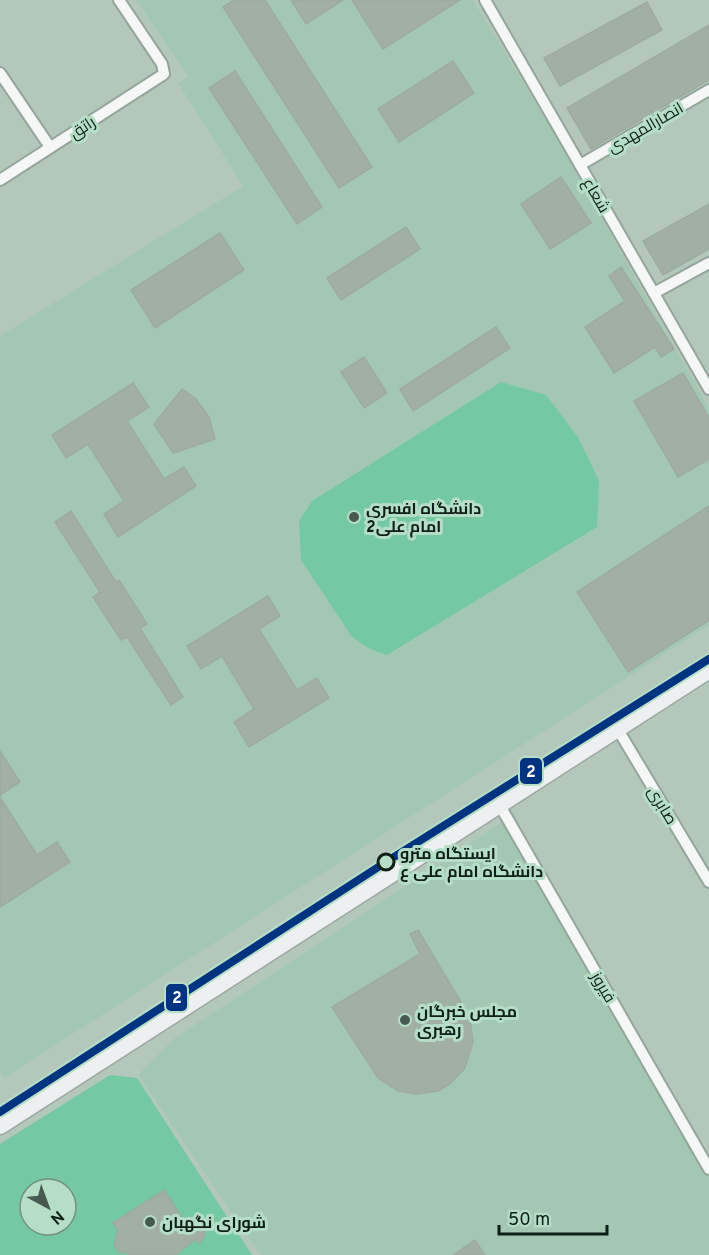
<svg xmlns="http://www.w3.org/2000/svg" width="709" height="1255" viewBox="0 0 709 1255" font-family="Overpass,Cairo,sans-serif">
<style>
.built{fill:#a4c7b3}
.green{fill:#75c9a2;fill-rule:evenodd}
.building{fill:#a1b0a3;stroke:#9daba0;stroke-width:1.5}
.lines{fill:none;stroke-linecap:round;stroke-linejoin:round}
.minor-casing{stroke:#94a59b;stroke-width:14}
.primary-casing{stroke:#9ca7a3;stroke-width:21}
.minor{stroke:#f4f7f5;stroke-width:10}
.primary{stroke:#ecf0f0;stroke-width:18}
.metro-1-casing{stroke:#b6dec7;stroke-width:12}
.metro-1{stroke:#003380;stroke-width:8}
.poi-dot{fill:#485a50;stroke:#b6dec7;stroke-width:2}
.stop-dot{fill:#b6dec7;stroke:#0f1e16;stroke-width:3}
.labels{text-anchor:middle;stroke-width:6;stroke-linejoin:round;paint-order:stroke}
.street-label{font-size:16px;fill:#0f1e16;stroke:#b6dec7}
.poi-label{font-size:16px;font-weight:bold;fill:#0f1e16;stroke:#b6dec7;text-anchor:start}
.stop-label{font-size:16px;font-weight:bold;fill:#0f1e16;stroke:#b6dec7;text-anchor:start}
.line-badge{stroke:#b6dec7;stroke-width:2}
.badge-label{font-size:16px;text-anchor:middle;font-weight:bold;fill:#fff}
</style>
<rect width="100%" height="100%" fill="#b3c8bb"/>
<!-- built -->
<g class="built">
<path d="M 136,0 L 473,0 L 552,130 L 709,409 L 709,625 L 4,1078 L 0,1072 L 0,336 L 243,186 L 178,83 L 188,76 Z"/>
<path d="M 507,819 L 709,1169 L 709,1255 L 261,1255 L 138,1075 L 175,1038 Z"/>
</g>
<!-- green -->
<g class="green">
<path d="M 501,382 L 546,395 L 578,437 L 599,481 L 597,527 L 387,655 L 370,649 L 352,637 L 301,560 L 299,521 L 312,501 Z"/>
<path d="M 110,1075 L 137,1078 L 252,1255 L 0,1255 L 0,1144 ZM 30,1189 L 66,1189 L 66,1225 L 30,1225 Z"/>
</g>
<!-- building -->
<g class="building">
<path d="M 234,0 L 265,0 L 372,167 L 339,188 L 223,7 Z"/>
<path d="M 291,0 L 343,0 L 306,24 Z"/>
<path d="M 352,0 L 460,0 L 383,49 Z"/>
<path d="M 647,2 L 662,30 L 560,86 L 544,58 Z"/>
<path d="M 709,25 L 709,80 L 591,149 L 567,108 Z"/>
<path d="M 453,61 L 474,93 L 399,142 L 378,109 Z"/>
<path d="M 235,71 L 322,207 L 297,224 L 209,88 Z"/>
<path d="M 561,177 L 591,223 L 550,249 L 521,204 Z"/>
<path d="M 709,204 L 709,249 L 663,275 L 643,241 Z"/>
<path d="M 406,227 L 420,249 L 341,300 L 327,278 Z"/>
<path d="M 220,233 L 244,270 L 155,328 L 131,290 Z"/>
<path d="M 621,267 L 674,349 L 661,357 L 655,347 L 614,373 L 585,327 L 625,301 L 609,276 Z"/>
<path d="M 496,327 L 510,348 L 413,411 L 400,389 Z"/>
<path d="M 364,357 L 387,393 L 364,408 L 341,372 Z"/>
<path d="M 683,373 L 709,418 L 709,459 L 678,477 L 634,401 Z"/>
<path d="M 133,383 L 149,407 L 127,421 L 164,479 L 184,467 L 196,486 L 118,537 L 104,514 L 124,501 L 88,444 L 66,458 L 52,435 Z"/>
<path d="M 182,389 L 195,398 L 209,417 L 215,439 L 173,453 L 154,424 Z"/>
<path d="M 709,506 L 709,620 L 628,672 L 577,592 Z"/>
<path d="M 71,511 L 116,582 L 119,580 L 147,624 L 140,628 L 183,697 L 171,705 L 127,637 L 121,640 L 93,597 L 100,592 L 55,522 Z"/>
<path d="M 268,596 L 280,616 L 259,629 L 297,690 L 317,678 L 329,698 L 249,747 L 234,722 L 254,709 L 222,656 L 201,669 L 187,646 Z"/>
<path d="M 0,751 L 20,782 L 0,795 Z"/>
<path d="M 0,797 L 37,855 L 57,842 L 70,862 L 0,907 Z"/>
<path d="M 418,930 L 467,1012 L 470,1019 L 473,1042 L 465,1068 L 450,1084 L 438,1091 L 416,1094 L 398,1091 L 378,1078 L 332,1007 L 420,954 L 410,934 Z"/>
<path d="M 164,1190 L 184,1221 L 200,1221 L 203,1224 L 205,1235 L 199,1244 L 196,1239 L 175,1255 L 130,1255 L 127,1252 L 122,1253 L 116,1249 L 114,1244 L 118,1231 L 113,1223 Z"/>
<path d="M 475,1240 L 485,1255 L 453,1255 Z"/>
</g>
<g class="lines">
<!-- minor casing -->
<g class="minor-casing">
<g id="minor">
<path d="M 485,0 L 709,389"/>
<path d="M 0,73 L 50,147"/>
<path d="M 580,165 L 709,90"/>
<path d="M 0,180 L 164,74 L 162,64 L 119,0"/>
<path d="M 654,293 L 709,263"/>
<path d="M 617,728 L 709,882"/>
<path d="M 499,804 L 709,1169"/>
</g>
</g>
<!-- primary casing -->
<g class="primary-casing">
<path id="primary" d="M 0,1125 L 709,669"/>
</g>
<!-- minor -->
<use href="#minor" class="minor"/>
<!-- primary -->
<use href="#primary" class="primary"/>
<!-- metro-1 casing -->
<g class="metro-1-casing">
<path id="metro-1" d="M 0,1112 L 386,862 L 709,659"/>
</g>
<!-- metro-1 -->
<use href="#metro-1" class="metro-1"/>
</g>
<!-- markers -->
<g class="poi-dot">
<circle cx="354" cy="517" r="6"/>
<circle cx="405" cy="1020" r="6"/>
<circle cx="150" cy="1222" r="6"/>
</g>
<circle class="stop-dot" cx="386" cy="862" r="8"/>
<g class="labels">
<!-- street labels -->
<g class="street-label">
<text transform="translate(82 127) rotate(-33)" y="6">راتق</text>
<text transform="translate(645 127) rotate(-30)" y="6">انصارالمهدی</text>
<text transform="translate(597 195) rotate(60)" y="6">شعاع</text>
<text transform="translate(663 805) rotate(59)" y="6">صابری</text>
<text transform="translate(604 987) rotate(60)" y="6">فیروز</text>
</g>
<!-- poi labels -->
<g class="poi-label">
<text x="366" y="514">دانشگاه افسری<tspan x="366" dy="18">امام علی2</tspan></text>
<text x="417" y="1017">مجلس خبرگان<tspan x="417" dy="18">رهبری</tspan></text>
<text x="162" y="1228">شورای نگهبان</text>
</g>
<!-- stop labels -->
<g class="stop-label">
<text x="400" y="859">ایستگاه مترو<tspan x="400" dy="18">دانشگاه امام علی ع</tspan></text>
</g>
</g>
<g class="line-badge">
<rect x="519" y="757" width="24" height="28" rx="6" fill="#003380"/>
<rect x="165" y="983" width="23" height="29" rx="6" fill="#003380"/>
</g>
<g class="badge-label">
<text x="531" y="777">2</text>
<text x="177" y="1003">2</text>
</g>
<!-- north arrow -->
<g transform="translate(48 1207) rotate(139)"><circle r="28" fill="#b6dec7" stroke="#739180" stroke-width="1.5"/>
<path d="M0-4.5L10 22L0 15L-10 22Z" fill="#485a50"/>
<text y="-9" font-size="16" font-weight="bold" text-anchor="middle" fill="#0f1e16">N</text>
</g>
<!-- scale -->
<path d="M499 1225v9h108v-9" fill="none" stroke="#0f1e16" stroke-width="3"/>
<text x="508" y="1225" font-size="18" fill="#0f1e16" stroke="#b6dec7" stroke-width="4.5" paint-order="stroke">50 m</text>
</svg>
